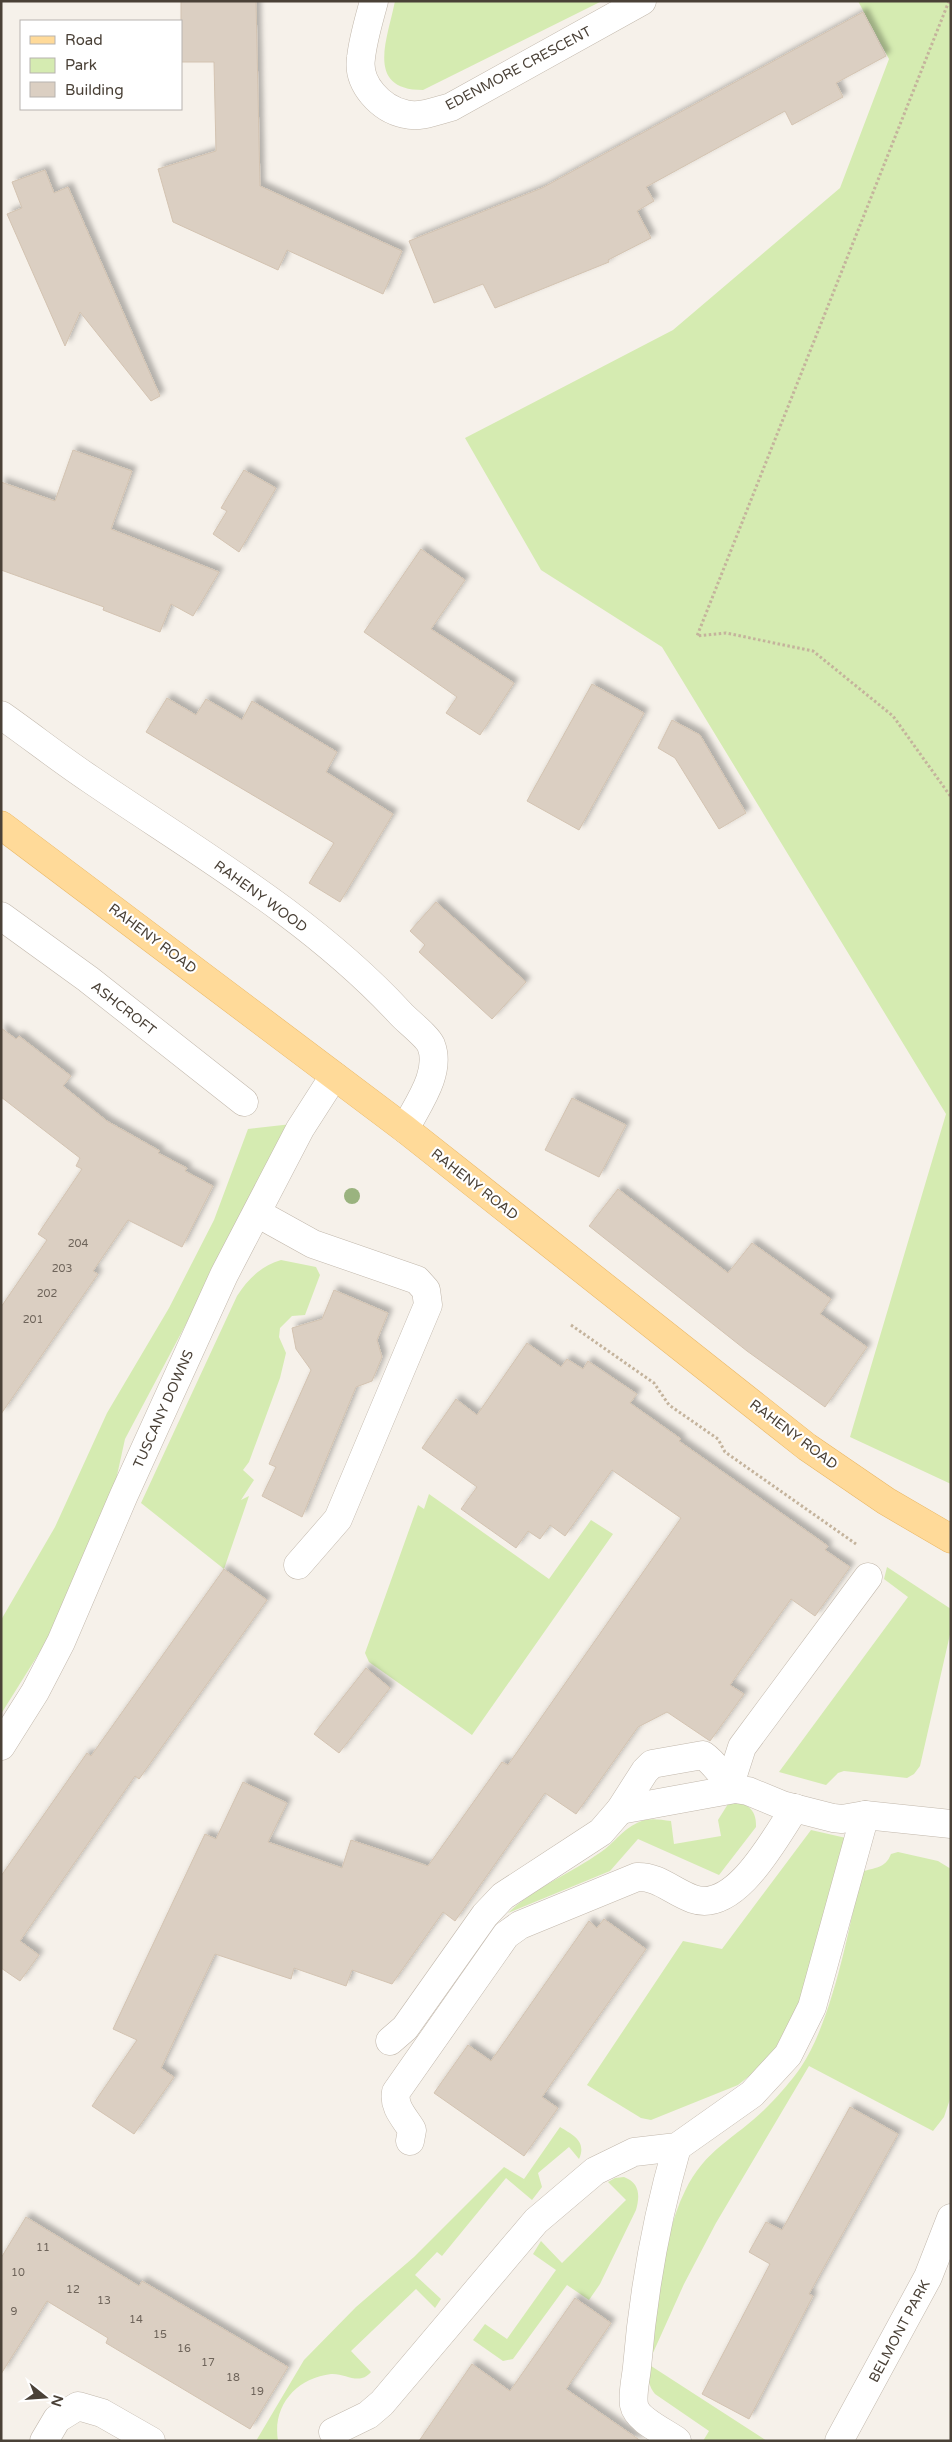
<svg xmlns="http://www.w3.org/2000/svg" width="952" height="2442" viewBox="0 0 952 2442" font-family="'Varela Round',sans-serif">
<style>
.green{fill:#d5ebb1}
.building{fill:#dbcfc2;stroke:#d3c3b1;filter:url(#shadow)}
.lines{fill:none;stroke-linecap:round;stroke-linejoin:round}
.minor-casing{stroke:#c2b8ac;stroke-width:29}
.major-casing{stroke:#eab764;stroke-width:29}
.path{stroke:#c4b39c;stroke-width:3;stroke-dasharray:2.5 2.5;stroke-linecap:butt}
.minor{stroke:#fff;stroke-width:28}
.major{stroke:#ffda99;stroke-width:28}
.tree{fill:#9ab37f}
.labels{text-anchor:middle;stroke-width:4.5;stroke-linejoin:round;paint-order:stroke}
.number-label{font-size:11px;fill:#6e645a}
.street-label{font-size:14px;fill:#4a4137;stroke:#fff}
</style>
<defs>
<filter id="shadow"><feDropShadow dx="4.5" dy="-4.5" stdDeviation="2.5" flood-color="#0004"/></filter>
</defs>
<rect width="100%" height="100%" fill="#f6f1ea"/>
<!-- green -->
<g class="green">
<path d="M 395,1 L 602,1 L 423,90 C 364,90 388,38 395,1 Z"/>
<path d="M 858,1 L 951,1 L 951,1484 L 850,1437 L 946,1114 L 662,647 L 541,570 L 465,438 L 673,330 L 840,188 L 889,59 Z"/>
<path d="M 292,1124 L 125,1439 L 109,1512 L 46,1642 L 1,1714 L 1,1620 L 55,1527 L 107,1413 L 169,1308 L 214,1220 L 248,1129 Z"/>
<path d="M 281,1260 L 316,1267 L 320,1275 L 305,1315 L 292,1316 L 280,1328 L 279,1337 L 286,1353 L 280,1378 L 249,1462 L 243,1470 L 254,1480 L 241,1500 L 249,1496 L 224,1569 L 141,1503 L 237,1296 C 248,1279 261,1266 281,1260 Z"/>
<path d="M 429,1494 L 549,1579 L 591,1520 L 613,1534 L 472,1735 L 369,1662 L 365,1653 L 418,1505 L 424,1509 Z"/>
<path d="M 887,1567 L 951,1609 L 951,1630 L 920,1766 L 914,1774 L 907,1778 L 844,1771 L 838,1773 L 826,1785 L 779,1772 L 908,1597 L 884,1579 Z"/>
<path d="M 734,1802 C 749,1803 757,1812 756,1827 L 719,1875 L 638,1839 L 610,1871 L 508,1913 C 534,1888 571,1873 601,1852 C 613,1844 623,1829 637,1823 C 648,1817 659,1820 671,1821 L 674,1844 L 721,1836 L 718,1820 L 728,1804 Z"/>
<path d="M 811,1830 L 846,1838 L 799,2003 L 775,2049 L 758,2069 L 738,2085 L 651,2120 L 641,2118 L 587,2085 L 683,1941 L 722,1949 Z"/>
<path d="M 898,1852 L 938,1861 L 951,1869 L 951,2096 L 944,2117 L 933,2131 L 809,2066 L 716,2223 L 684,2284 L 648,2364 L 767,2441 L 703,2441 L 709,2431 L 655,2394 C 649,2387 648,2378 647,2369 C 656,2315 661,2239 685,2191 C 706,2147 739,2137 769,2105 C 780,2094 792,2080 801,2067 C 832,2021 850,1927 861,1872 C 875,1867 885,1869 891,1854 Z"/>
<path d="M 560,2127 C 573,2135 587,2141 579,2159 L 569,2147 L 538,2173 L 542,2187 L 532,2200 L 506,2178 L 442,2256 L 437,2252 L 415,2275 L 441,2299 L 435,2308 L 416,2289 L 351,2351 L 371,2372 C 359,2386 346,2373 331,2374 C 297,2378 272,2405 278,2441 L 256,2441 L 304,2360 L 356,2307 L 414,2257 L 504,2167 L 524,2179 Z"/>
<path d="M 624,2177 C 640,2183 640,2196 636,2210 L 600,2284 L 589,2300 L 567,2285 L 513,2359 L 503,2361 L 473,2340 L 485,2324 L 507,2339 L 556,2270 L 533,2254 L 541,2241 L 562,2263 L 626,2200 L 608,2182 L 615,2178 Z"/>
</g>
<!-- building -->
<g class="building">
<path d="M 181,1 L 256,1 L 260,186 L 402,251 L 383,294 L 287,250 L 278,270 L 173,222 L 158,169 L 216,151 L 214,62 L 181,62 Z"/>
<path d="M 863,12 L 886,56 L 836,83 L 843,97 L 792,125 L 785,111 L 646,187 L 654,201 L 637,211 L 651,238 L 608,260 L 609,262 L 495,308 L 483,284 L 434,303 L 409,241 L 542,188 Z"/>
<path d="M 45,170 L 54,193 L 68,187 L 160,396 L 151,401 L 80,312 L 65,346 L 7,214 L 22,208 L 12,182 Z"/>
<path d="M 73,450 L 132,471 L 111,529 L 219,572 L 193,616 L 171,604 L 160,632 L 103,610 L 104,607 L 1,570 L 1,482 L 55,501 Z"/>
<path d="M 244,470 L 276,488 L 239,552 L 213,534 L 227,511 L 221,508 Z"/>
<path d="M 421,549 L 465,580 L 431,629 L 514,683 L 480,735 L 446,713 L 457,697 L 364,632 Z"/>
<path d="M 592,684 L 644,713 L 579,830 L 527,801 Z"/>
<path d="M 167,698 L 196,715 L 206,699 L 242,720 L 252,701 L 337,752 L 326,772 L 393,814 L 340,902 L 309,883 L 334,843 L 146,732 Z"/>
<path d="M 672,720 L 700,735 L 746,813 L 719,829 L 675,758 L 658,748 Z"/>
<path d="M 436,902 L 526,982 L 492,1019 L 419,952 L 425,945 L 410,931 Z"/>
<path d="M 1,1028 L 16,1039 L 19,1036 L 71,1076 L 63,1086 L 107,1121 L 160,1151 L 158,1153 L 187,1168 L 185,1171 L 213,1186 L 182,1247 L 128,1220 L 93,1271 L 98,1274 L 1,1414 L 1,1307 L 47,1240 L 38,1234 L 82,1169 L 76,1166 L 80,1158 L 1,1097 Z"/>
<path d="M 572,1098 L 626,1125 L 599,1177 L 545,1150 Z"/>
<path d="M 618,1189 L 728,1273 L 752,1243 L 831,1299 L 820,1314 L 867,1347 L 825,1407 L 747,1351 L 589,1226 Z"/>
<path d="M 334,1290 L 388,1313 L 377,1340 L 382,1357 L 372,1381 L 356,1387 L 302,1517 L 262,1496 L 276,1467 L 269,1464 L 311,1370 L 296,1349 L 292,1328 L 322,1319 Z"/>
<path d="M 527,1343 L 561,1367 L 567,1359 L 583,1369 L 588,1361 L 637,1394 L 630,1403 L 681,1439 L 679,1441 L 828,1546 L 825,1550 L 850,1567 L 815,1616 L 791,1599 L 730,1685 L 744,1694 L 710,1741 L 667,1712 L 638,1727 L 576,1814 L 545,1793 L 455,1921 L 443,1912 L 392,1984 L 352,1970 L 346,1986 L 294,1968 L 291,1979 L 215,1954 L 161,2068 L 174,2077 L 134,2134 L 92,2106 L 137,2040 L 113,2029 L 205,1834 L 216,1839 L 243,1782 L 287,1803 L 268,1842 L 342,1868 L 351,1840 L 428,1866 L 502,1762 L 508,1765 L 681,1518 L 612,1470 L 565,1536 L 550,1525 L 540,1539 L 528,1531 L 516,1548 L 461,1509 L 477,1487 L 422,1448 L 456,1399 L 477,1415 Z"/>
<path d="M 224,1569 L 267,1600 L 139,1779 L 135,1776 L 20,1941 L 39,1955 L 20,1981 L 1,1968 L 1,1876 L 87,1753 L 91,1756 Z"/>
<path d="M 366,1668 L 390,1688 L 339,1753 L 314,1734 Z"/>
<path d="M 604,1919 L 646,1949 L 542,2097 L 558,2108 L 524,2156 L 434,2093 L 468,2045 L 491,2061 L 589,1921 L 597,1928 Z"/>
<path d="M 850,2107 L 898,2134 L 809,2294 L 813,2296 L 749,2419 L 702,2394 L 770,2264 L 749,2252 L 766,2222 L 782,2230 Z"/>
<path d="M 26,2217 L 139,2286 L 142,2281 L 288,2367 L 250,2429 L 106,2343 L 108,2338 L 47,2301 L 1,2374 L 1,2258 Z"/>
<path d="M 575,2298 L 611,2323 L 566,2389 L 641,2441 L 419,2441 L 472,2364 L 510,2391 Z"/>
</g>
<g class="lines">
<!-- minor casing -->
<g class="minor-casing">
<g id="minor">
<path d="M 374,1 C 369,20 363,39 361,58 C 357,84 381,109 405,114 C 420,118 436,111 451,107 L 642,1"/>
<path d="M 1,715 C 31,736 60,759 90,779 C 197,852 311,917 400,1013 C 407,1021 427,1036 431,1045 C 442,1073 417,1105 405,1129"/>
<path d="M 1,916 L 88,979 L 244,1102"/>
<path d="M 257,1213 L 313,1244 L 417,1280 L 426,1290 L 428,1305 L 338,1519 L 298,1565"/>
<path d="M 1,1746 L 35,1692 L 61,1642 L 124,1495 L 224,1275 L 300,1129 L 334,1076"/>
<path d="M 735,1789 L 733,1775 L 742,1747 L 868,1577"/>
<path d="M 620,1810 L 735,1789 L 748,1791 L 782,1805 L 833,1818 L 842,1819 L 865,1815 L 951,1824"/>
<path d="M 390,2041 L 405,2028 L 485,1915 L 503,1896 L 601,1832 L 620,1810 L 645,1771 L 652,1764 L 703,1755 C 716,1764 723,1778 735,1789"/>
<path d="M 410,2141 L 412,2130 C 405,2118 393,2107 396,2092 L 506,1935 L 520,1925 L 637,1877 C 658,1876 673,1892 693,1899 C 736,1914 775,1837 795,1808"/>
<path d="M 677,2147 C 657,2216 643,2296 637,2367 C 636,2378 632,2394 634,2405 C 637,2420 665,2432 677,2441"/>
<path d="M 333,2432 L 368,2415 L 382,2403 L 536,2221 L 595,2171 L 634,2152 L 677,2147 L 752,2094 L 788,2055 L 812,2007 L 865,1815"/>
<path d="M 44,2441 L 57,2419 L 78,2406 L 102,2413 L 151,2441"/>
<path d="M 839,2441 L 928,2277 L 951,2218"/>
</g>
</g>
<!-- major casing -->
<g class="major-casing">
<path id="major" d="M 1,825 L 405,1129 L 807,1447 L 886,1501 L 951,1539"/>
</g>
<!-- path -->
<g class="path">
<path d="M 949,1 L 697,636 L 726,633 L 813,651 L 893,716 L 951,797"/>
<path d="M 571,1325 L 654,1383 L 669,1405 L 718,1439 L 725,1452 L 856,1544"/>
</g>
<!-- minor -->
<use href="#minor" class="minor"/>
<!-- major -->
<use href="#major" class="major"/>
</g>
<!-- trees -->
<circle class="tree" cx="352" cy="1196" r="8"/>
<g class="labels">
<!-- number labels -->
<g class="number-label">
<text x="78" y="1247">204</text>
<text x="62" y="1272">203</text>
<text x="47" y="1297">202</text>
<text x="33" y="1323">201</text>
<text x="43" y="2251">11</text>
<text x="18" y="2276">10</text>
<text x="73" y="2293">12</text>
<text x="104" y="2304">13</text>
<text x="14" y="2315">9</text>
<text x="136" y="2323">14</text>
<text x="160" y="2338">15</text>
<text x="184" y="2352">16</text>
<text x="208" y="2366">17</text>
<text x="233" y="2381">18</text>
<text x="257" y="2395">19</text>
</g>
<!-- street labels -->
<g class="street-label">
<text transform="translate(518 68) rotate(-28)" y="5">EDENMORE CRESCENT</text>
<text transform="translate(261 896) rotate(36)" y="5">RAHENY WOOD</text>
<text transform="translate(153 938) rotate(37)" y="5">RAHENY ROAD</text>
<text transform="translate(124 1008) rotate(38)" y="5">ASHCROFT</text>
<text transform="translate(475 1184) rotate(38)" y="5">RAHENY ROAD</text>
<text transform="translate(163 1409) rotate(-66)" y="5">TUSCANY DOWNS</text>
<text transform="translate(794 1434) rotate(37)" y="5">RAHENY ROAD</text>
<text transform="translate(899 2331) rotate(-62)" y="5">BELMONT PARK</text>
</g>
</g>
<!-- border -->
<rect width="952" height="2442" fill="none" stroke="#4a4137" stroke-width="5"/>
<!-- legend -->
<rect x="20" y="20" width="162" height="90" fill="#ffffff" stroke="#b7b3af"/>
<rect x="30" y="36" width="25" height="8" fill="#ffda99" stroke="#b7b3af"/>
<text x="65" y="45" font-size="15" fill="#4a4137">Road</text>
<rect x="30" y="58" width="25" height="15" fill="#d5ebb1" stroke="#b7b3af"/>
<text x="65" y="70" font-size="15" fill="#4a4137">Park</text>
<rect x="30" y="82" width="25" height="15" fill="#dbcfc2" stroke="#b7b3af"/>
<text x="65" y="95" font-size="15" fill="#4a4137">Building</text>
<!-- north arrow -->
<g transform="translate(45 2397) rotate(107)" stroke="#ffffff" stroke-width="4" paint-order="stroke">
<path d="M0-4L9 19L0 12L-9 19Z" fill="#4a4137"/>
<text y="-8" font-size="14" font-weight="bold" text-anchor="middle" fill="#4a4137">N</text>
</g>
</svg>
